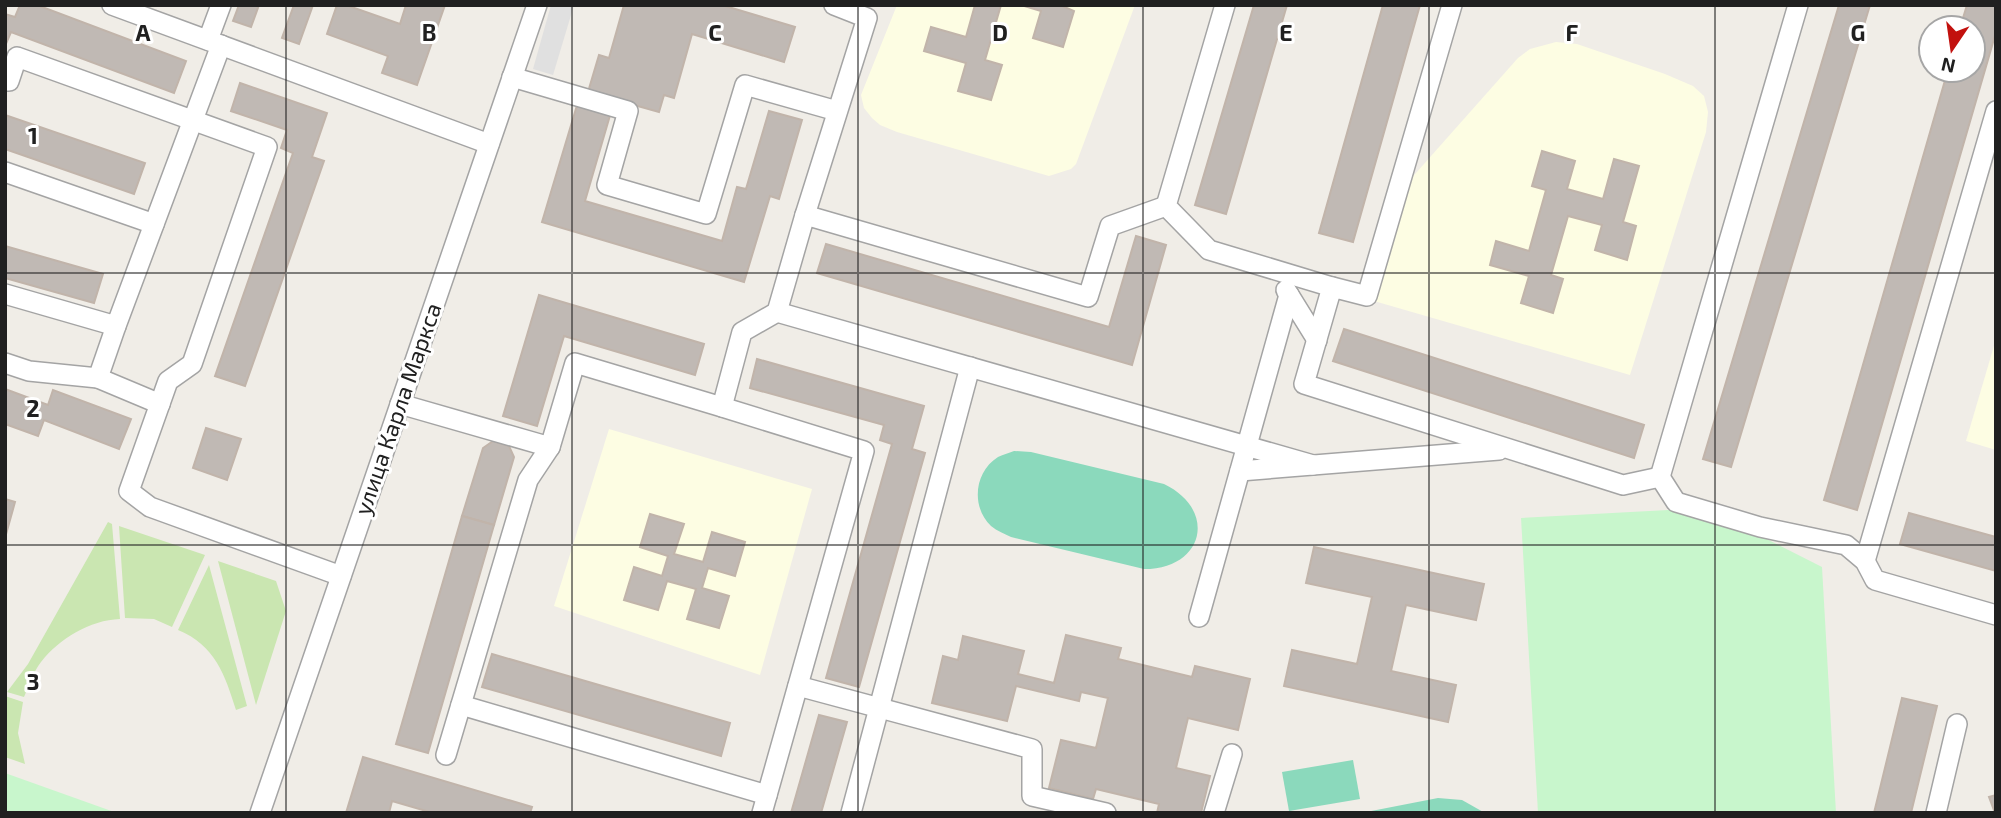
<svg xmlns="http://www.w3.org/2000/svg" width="2001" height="818" viewBox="0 0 2001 818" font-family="'Exo 2',sans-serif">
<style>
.education{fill:#fdfde3}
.grass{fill:#cae6b1}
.park{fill:#c8f6cc}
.pitch{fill:#8bd9bc}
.parking{fill:#e0e0e0}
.building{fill:#c0b9b4;stroke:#c1b4aa;stroke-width:2}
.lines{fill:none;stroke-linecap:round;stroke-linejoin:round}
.minor-casing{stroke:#a4a4a4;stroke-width:22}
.minor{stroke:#fff;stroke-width:19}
.grid{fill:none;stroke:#202020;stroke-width:2;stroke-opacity:0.55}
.labels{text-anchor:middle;stroke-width:6;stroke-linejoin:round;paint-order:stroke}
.street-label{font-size:23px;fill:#202020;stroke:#fff}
.grid-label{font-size:23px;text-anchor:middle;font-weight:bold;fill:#202020;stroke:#fff;stroke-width:6;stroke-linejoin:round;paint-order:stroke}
</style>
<rect width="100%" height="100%" fill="#f0ede7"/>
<!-- education -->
<g class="education">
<path d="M 897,5 L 1135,5 L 1076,164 L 1071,169 L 1049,176 L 897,132 L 880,125 L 872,118 L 864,108 L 861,95 Z"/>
<path d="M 1556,42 L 1577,44 L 1665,74 L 1693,86 L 1704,96 L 1708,112 L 1706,132 L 1630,375 L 1374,301 L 1408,182 L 1518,58 L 1530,49 Z"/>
<path d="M 1996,339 L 1996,450 L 1966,441 Z"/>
<path d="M 609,429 L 812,489 L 760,675 L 554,606 Z"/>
</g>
<!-- grass -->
<g class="grass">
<path d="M 108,522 L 112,524 L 120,619 C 90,620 59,639 41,662 C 33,672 29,686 24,697 L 7,692 L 28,664 Z"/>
<path d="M 119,526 L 205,555 L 172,627 L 154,619 L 125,618 Z"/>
<path d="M 218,561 L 276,581 L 286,611 L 256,705 Z"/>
<path d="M 209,565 L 247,706 L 236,710 C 225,675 215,645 178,630 Z"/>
<path d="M 5,696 L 23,702 L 18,733 L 25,764 L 5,757 Z"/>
</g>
<!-- park -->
<g class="park">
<path d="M 1705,508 L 1822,567 L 1836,813 L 1538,813 L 1521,518 Z"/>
<path d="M 5,773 L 117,813 L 5,813 Z"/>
</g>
<!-- pitch -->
<g class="pitch">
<path d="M 1014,451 L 1031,452 L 1164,484 C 1218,510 1204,569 1144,569 L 1011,537 C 1005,534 997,531 991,526 C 971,507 974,472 998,457 C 1002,455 1009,453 1014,451 Z"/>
<path d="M 1353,760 L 1360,799 L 1289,811 L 1282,772 Z"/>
<path d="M 1438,798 L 1462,800 L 1485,813 L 1361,813 Z"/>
</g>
<!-- parking -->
<path class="parking" d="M 551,5 L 574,5 L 553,75 L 533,69 Z"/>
<!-- building -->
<g class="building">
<path d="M 20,5 L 37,5 L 186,61 L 174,93 L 11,32 L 5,46 L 5,14 L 15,17 Z"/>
<path d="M 239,5 L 259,5 L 251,27 L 233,21 Z"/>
<path d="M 294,5 L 313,5 L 299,44 L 282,38 Z"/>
<path d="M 337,5 L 346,5 L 400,24 L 406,5 L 445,5 L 417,85 L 382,73 L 388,56 L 327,34 Z"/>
<path d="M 624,5 L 722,5 L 795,27 L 784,62 L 692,34 L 674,98 L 664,95 L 659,112 L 588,92 L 599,55 L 609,58 Z"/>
<path d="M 975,5 L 1001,5 L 985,60 L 1002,65 L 991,100 L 958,91 L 966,63 L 924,51 L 931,27 L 966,37 Z"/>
<path d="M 1021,5 L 1060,5 L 1074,11 L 1063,47 L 1033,38 L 1041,11 Z"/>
<path d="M 1254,5 L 1287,5 L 1226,214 L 1195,205 Z"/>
<path d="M 1383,5 L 1420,5 L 1353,242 L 1319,233 Z"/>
<path d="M 1839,5 L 1870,5 L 1731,467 L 1703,459 Z"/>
<path d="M 1967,5 L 1996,5 L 1996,32 L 1857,510 L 1824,500 L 1948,70 L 1973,70 L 1973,28 L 1960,28 Z"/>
<path d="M 240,83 L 327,113 L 312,157 L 324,161 L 245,386 L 215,376 L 293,153 L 281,148 L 287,130 L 231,111 Z"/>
<path d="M 578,102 L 611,112 L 585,201 L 722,241 L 737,187 L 746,189 L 769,111 L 802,120 L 779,199 L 770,196 L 744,282 L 542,222 Z"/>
<path d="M 5,115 L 145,163 L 134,194 L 5,149 Z"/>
<path d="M 1542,151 L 1575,161 L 1567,189 L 1603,199 L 1614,159 L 1639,166 L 1623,222 L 1636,226 L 1627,260 L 1595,250 L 1602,225 L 1568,216 L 1551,275 L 1563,279 L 1553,313 L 1521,303 L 1529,276 L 1490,265 L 1496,241 L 1529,251 L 1546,190 L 1532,186 Z"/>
<path d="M 1136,236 L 1166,245 L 1132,365 L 817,273 L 826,244 L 1109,327 Z"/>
<path d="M 5,246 L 103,274 L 94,303 L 5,278 Z"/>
<path d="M 539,295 L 704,344 L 695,375 L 564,336 L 537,426 L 503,416 Z"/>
<path d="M 1344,329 L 1644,425 L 1634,458 L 1333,361 Z"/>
<path d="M 757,359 L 924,406 L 912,449 L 925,453 L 859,687 L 826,678 L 892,444 L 880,440 L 884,425 L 750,388 Z"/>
<path d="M 5,389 L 48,405 L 53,390 L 131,419 L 119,449 L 44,420 L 38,436 L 5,424 Z"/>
<path d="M 206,428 L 241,439 L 227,480 L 193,468 Z"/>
<path d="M 493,441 L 509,446 L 514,457 L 494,525 L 462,516 L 483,448 Z"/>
<path d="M 5,499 L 15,502 L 5,538 Z"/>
<path d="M 1909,513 L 1996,537 L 1996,571 L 1900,544 Z"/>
<path d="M 650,514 L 684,524 L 674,554 L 703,562 L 712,532 L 745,542 L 735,576 L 708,568 L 702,588 L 729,596 L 719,628 L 687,619 L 696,589 L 667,581 L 658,610 L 624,600 L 634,567 L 662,576 L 668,556 L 640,547 Z"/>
<path d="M 462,516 L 494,525 L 428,753 L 396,744 Z"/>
<path d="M 1314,547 L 1484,584 L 1476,620 L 1406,605 L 1391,671 L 1456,685 L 1448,722 L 1284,686 L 1292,650 L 1357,664 L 1372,597 L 1306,583 Z"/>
<path d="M 1066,635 L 1121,648 L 1118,659 L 1192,677 L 1195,666 L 1250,679 L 1238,730 L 1188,718 L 1176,768 L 1210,776 L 1201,813 L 1157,813 L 1159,804 L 1096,789 L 1093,799 L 1049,788 L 1061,740 L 1096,748 L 1108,698 L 1081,692 L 1079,701 L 1016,686 L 1007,721 L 932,703 L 943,656 L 958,660 L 963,636 L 1024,651 L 1018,674 L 1054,683 Z"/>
<path d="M 492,654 L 730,723 L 721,756 L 482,687 Z"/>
<path d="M 1902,698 L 1937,706 L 1911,813 L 1874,813 Z"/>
<path d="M 819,715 L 847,722 L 821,813 L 791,813 Z"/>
<path d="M 363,757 L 532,807 L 530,813 L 433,813 L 392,801 L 389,813 L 346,813 Z"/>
<path d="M 1996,795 L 1996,813 L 1995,813 L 1989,797 Z"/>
</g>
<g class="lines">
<!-- minor casing -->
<g class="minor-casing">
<g id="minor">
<path d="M 112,5 L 489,144"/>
<path d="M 1225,5 L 1166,206 L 1209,250 L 1332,287"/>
<path d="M 1452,5 L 1367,296 L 1332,287 L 1304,384 L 1623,485 L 1660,477 L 1676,502 L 1760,527 L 1846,545 L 1865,561 L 1875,580 L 1996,615"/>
<path d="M 208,40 L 221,5"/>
<path d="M 512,77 L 628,111 L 607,185 L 706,214 L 745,85 L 837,111"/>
<path d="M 5,81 L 9,81 L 17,57 L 267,147 L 192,364 L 168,381 L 129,491 L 150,507 L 341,576"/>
<path d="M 5,172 L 154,224"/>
<path d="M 805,215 L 867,18 L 834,5"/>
<path d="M 1286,290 L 1317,340"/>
<path d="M 5,294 L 116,326 L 221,45"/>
<path d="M 777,312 L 1313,465"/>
<path d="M 5,363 L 29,371 L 98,378 L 160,404"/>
<path d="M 98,378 L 116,326"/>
<path d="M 400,404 L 550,447 L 575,363 L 722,407"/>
<path d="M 1240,471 L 1499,450"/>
<path d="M 1660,477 L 1798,5"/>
<path d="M 1865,561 L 1996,111"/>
<path d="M 1199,617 L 1289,295"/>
<path d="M 798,686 L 1032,749 L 1032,796 L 1106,813"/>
<path d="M 461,705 L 767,795"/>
<path d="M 446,755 L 528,480 L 550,447"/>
<path d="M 260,813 L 537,5"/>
<path d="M 762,813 L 864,451 L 722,407 L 742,332 L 777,312 L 805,215 L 1088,297 L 1110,226 L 1166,206"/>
<path d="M 851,813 L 970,367"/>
<path d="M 1214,813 L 1232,754"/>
<path d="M 1936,813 L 1957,724"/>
</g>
</g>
<!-- minor -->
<use href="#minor" class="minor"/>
</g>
<!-- grid -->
<path class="grid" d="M 286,5 L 286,813M 572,5 L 572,813M 858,5 L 858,813M 1143,5 L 1143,813M 1429,5 L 1429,813M 1715,5 L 1715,813M 5,273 L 1996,273M 5,545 L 1996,545"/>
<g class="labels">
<!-- street labels -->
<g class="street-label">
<text transform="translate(398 409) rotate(-71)" y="8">улица Карла Маркса</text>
</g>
</g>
<g class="grid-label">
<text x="143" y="41">A</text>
<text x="429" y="41">B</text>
<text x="715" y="41">C</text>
<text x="1000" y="41">D</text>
<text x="1286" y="41">E</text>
<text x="1572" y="41">F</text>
<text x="1858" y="41">G</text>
<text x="33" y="144">1</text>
<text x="33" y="417">2</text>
<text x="33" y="690">3</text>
</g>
<!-- border -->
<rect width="2001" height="818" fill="none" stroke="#202020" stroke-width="14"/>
<!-- north arrow -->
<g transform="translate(1952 49) rotate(193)"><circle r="33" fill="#ffffff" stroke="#a6a6a6" stroke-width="2"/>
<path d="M0-5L12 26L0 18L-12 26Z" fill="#c2110e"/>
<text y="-10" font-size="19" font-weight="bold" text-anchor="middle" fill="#202020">N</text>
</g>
</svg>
